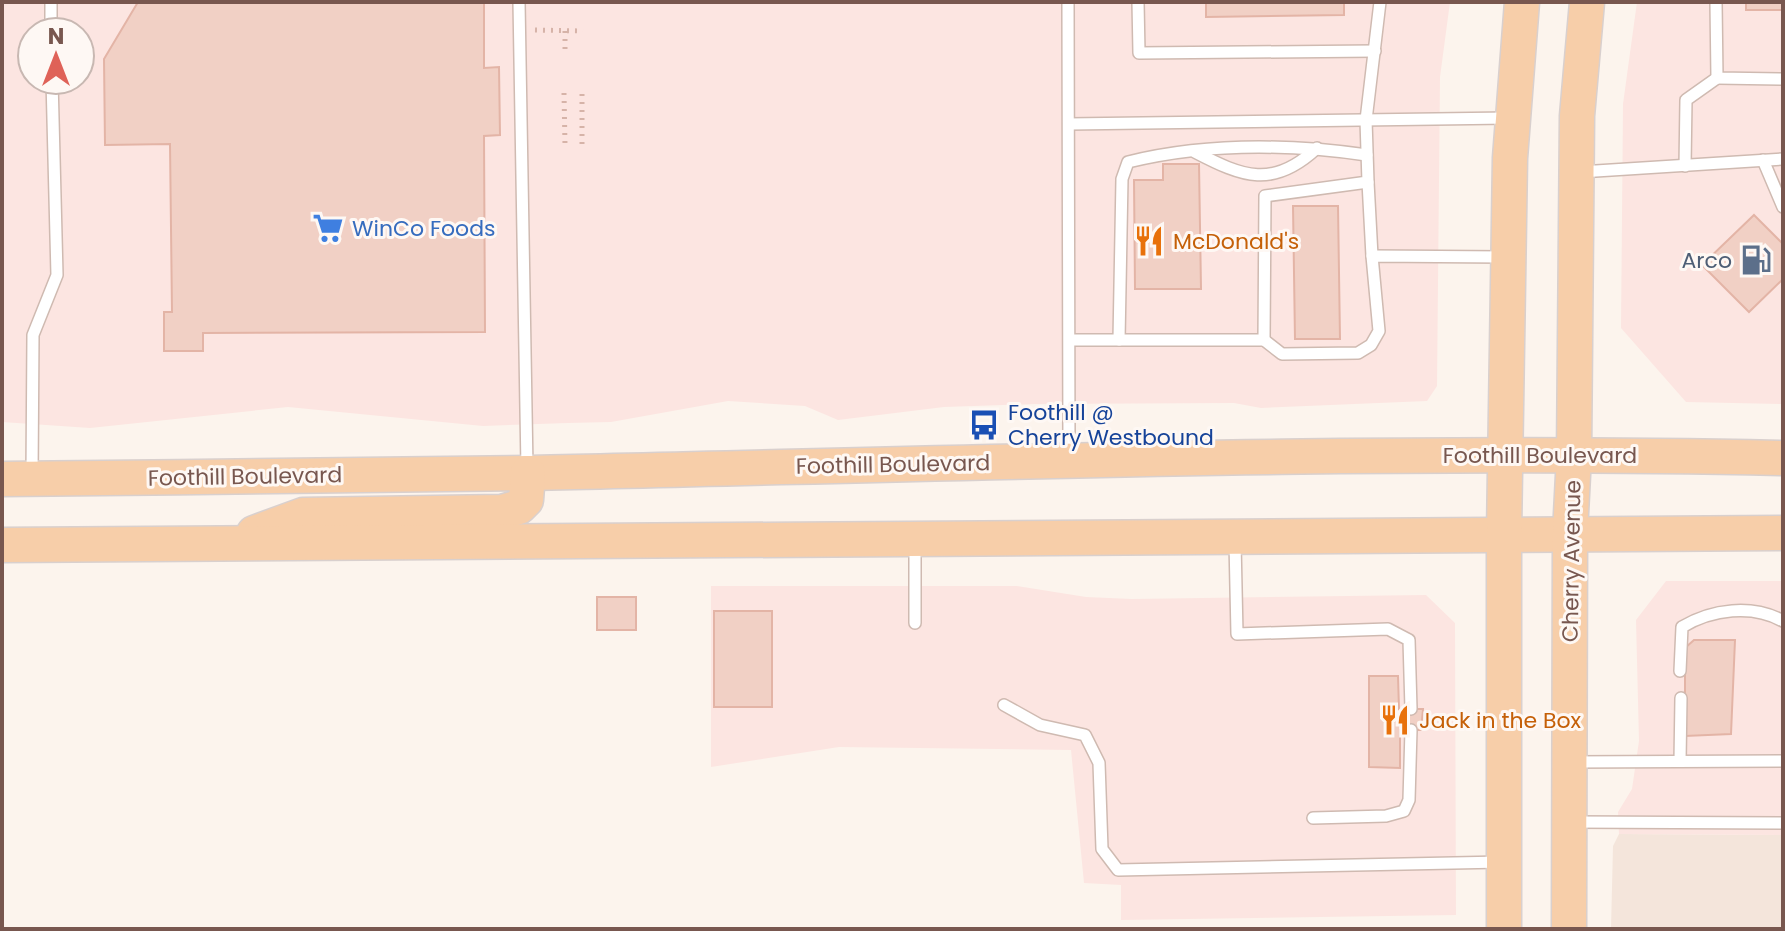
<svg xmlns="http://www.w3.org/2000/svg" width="1785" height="931" viewBox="0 0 1785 931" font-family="Poppins,sans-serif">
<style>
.residential{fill:#f4e5db}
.commercial{fill:#fce5e1;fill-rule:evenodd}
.building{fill:#f1d0c5;stroke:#e3b4a6;stroke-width:2}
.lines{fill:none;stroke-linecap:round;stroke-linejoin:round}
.lane-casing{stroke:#cfbab1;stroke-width:14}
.primary-casing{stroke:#d9d0ce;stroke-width:37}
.path{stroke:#d6b3a8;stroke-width:5;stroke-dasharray:2 6;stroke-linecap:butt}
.lane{stroke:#fff;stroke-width:11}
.primary{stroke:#f7cea9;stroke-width:34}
.labels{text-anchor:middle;stroke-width:6;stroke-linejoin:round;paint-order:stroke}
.shop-label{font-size:22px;fill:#366cbe;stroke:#fef8f4;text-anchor:start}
.food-label{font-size:22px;fill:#c56008;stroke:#fef8f4;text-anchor:start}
.service-label{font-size:22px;fill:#4e5e75;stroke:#fef8f4;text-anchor:end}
.transit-label{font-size:22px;fill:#164399;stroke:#fef8f4;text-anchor:start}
.street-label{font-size:22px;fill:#78574f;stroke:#fef8f4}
</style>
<rect width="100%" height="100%" fill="#fcf4ed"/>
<!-- residential -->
<path class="residential" d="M 1619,834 L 1783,835 L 1783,929 L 1611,929 L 1613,846 Z"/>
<!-- commercial -->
<g class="commercial">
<path d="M 2,2 L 1450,2 L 1440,77 L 1437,386 L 1427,401 L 1261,408 L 1234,403 L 1035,404 L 944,407 L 838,420 L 805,406 L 728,401 L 611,422 L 568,423 L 483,426 L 288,407 L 90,428 L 2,422 ZM 32,32 L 80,32 L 80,80 L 32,80 Z"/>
<path d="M 1637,2 L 1783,2 L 1783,404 L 1686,402 L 1621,328 L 1623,104 Z"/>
<path d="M 1666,581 L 1783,581 L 1783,835 L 1619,834 L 1618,812 L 1632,789 L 1639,741 L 1636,620 Z"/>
<path d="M 711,586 L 1017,586 L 1086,597 L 1132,599 L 1426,595 L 1455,623 L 1456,915 L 1121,920 L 1121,885 L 1084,883 L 1071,750 L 839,747 L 711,767 Z"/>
</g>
<!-- building -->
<g class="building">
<path d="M 138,2 L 484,2 L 484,68 L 499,67 L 500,135 L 484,136 L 485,332 L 203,333 L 203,351 L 164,351 L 164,312 L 172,312 L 170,144 L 105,145 L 104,59 Z"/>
<path d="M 1206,2 L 1344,2 L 1344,15 L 1206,17 Z"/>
<rect x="1746" y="2" width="37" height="8"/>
<path d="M 1163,164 L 1199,164 L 1201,289 L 1135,289 L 1134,180 L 1163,180 Z"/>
<path d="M 1293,206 L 1338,206 L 1340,339 L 1295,339 Z"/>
<path d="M 1754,215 L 1783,244 L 1783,279 L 1749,312 L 1702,265 Z"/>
<rect x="597" y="597" width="39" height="33"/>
<rect x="714" y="611" width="58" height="96"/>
<path d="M 1694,640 L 1735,640 L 1731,734 L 1685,736 L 1685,648 Z"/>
<path d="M 1369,676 L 1398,676 L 1399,709 L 1423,709 L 1421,730 L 1400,730 L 1400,768 L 1369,767 Z"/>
</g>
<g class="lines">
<!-- lane casing -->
<g class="lane-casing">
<g id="lane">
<path d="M 51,2 L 51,32"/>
<path d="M 519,2 L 527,468"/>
<path d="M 1068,2 L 1069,455"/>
<path d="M 1138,2 L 1139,53 L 1375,51"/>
<path d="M 1716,2 L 1717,78 L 1783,79"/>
<path d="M 1069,124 L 1508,118"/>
<path d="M 1195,152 C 1243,177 1273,189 1317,148"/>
<path d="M 1763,160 L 1783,207"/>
<path d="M 1685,166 L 1686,100 L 1717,78"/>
<path d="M 1580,172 L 1783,159"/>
<path d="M 1368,182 L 1372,256"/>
<path d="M 1070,340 L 1264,340 L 1265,196 L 1368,182 L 1366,120 L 1380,2"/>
<path d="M 1119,340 L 1122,179 L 1128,162 C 1205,143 1289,144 1367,155"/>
<path d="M 1264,340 L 1282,354 L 1358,353 L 1371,345 L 1379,331 L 1372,256 L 1504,257"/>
<path d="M 32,475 L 33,335 L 57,275 L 52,80"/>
<path d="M 915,542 L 915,623"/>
<path d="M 1235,542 L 1237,634 L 1388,629 L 1409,640 L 1411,709"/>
<path d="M 1680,671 L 1682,627 C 1712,609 1752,604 1783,621"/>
<path d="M 1004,705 L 1040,725 L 1085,735 L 1099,763 L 1102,849 L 1118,870 L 1502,862"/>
<path d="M 1680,761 L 1681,698"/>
<path d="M 1573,762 L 1783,761"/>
<path d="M 1313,818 L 1386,816 L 1404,811 L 1409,800 L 1411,730"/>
<path d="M 1573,822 L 1783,823"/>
</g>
</g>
<!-- primary casing -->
<g class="primary-casing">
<g id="primary">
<path d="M 2,479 C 178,477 354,476 530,473 C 948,464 1365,449 1783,458"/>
<path d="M 254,533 L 303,515 L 502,512 L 519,507 L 526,500 L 528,473"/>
<path d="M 2,545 L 1783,533"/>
<path d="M 1504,929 L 1504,534 L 1510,158 L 1522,2"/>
<path d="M 1569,929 L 1570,533 L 1574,456 L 1577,116 L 1587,2"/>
</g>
</g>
<!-- path -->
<g class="path">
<path d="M 535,30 L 583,31"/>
<path d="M 565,31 L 565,55"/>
<path d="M 564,93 L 565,145"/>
<path d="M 582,94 L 582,146"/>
<path d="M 1200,247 L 1241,247"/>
</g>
<!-- lane -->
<use href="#lane" class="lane"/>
<!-- primary -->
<use href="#primary" class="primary"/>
</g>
<!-- icons -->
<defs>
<g id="supermarket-bare" transform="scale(2.4)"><path d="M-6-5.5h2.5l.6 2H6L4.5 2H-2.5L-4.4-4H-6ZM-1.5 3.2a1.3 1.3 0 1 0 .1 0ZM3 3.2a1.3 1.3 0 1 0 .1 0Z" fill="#3f7fe0" stroke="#fef8f4" stroke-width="2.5" paint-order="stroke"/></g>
<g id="restaurant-bare" transform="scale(2.4)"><path d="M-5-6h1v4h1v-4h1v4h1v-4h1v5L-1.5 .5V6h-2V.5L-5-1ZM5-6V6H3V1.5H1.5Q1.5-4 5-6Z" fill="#e8710a" stroke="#fef8f4" stroke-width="2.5" paint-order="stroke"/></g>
<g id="fuel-bare" transform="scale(2.4)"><path d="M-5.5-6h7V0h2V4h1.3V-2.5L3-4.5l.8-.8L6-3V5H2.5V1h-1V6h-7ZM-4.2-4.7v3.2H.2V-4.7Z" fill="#5c6f8a" stroke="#fef8f4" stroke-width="2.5" paint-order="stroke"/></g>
<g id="bus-bare" transform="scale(2.4)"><path d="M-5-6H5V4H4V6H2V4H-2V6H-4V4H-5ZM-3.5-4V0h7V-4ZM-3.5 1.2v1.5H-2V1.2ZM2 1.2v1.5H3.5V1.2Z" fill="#1a4fb4" stroke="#fef8f4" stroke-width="2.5" paint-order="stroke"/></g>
</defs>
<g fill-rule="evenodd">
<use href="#supermarket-bare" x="328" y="228"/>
<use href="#restaurant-bare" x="1149" y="241"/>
<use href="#fuel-bare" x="1756" y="260"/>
<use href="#bus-bare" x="984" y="425"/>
<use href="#restaurant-bare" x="1395" y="720"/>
</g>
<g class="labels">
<!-- shop labels -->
<g class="shop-label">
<text x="352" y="236">WinCo Foods</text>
</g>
<!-- food labels -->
<g class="food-label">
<text x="1173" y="249">McDonald's</text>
<text x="1419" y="728">Jack in the Box</text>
</g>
<!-- service labels -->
<g class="service-label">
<text x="1732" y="268">Arco</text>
</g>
<!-- transit labels -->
<g class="transit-label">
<text x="1008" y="420">Foothill @<tspan x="1008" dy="25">Cherry Westbound</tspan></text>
</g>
<!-- street labels -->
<g class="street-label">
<text x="1540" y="463">Foothill Boulevard</text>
<text transform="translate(893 464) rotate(-1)" y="8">Foothill Boulevard</text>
<text transform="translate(245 476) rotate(-1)" y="8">Foothill Boulevard</text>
<text transform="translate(1571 561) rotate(-89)" y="8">Cherry Avenue</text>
</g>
</g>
<!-- border -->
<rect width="1785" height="931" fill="none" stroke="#78574f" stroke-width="8"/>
<!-- north arrow -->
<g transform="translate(56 56)"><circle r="38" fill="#fef8f4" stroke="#c8b8b2" stroke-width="2"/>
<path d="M0-6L14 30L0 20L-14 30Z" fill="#df6258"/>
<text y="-12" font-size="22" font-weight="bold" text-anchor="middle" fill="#78574f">N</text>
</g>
</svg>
